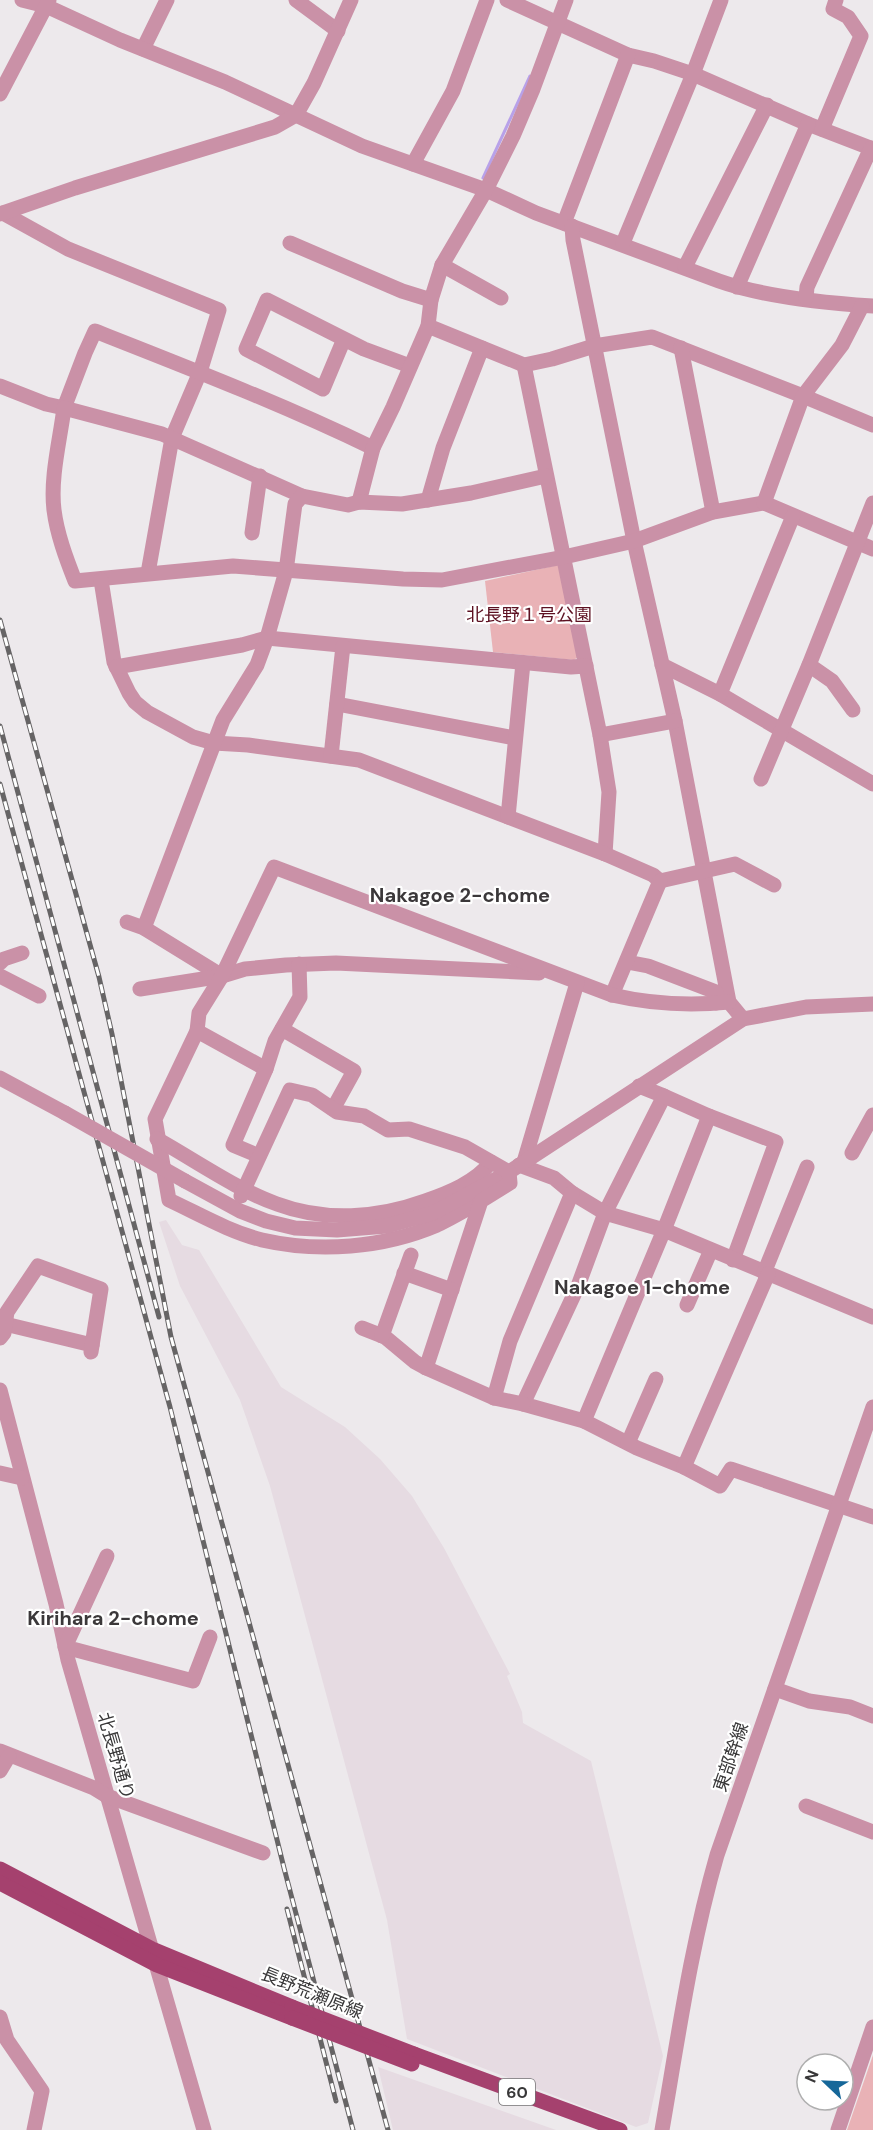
<svg xmlns="http://www.w3.org/2000/svg" width="873" height="2130" viewBox="0 0 873 2130" font-family="'DM Sans','Noto Sans JP',sans-serif">
<style>
.built{fill:#e6dbe2}
.green{fill:#e9b2b6}
.lines{fill:none;stroke-linecap:round;stroke-linejoin:round}
.stream{stroke:#b8a1e9;stroke-width:3}
.minor{stroke:#ca91a7;stroke-width:15}
.major{stroke:#a5416e;stroke-width:15}
.rail-casing{stroke:#666465;stroke-width:5}
.rail{stroke:#fff;stroke-width:3;stroke-dasharray:9;stroke-linecap:butt}
.minor-bridge{stroke:#ca91a7;stroke-width:15}
.major-bridge{stroke:#a5416e;stroke-width:15}
.labels{text-anchor:middle;stroke-width:4.5;stroke-linejoin:round;paint-order:stroke}
.shield{fill:#fff;stroke:#747374;stroke-width:1.5}
.shield-label{font-size:16px;font-weight:bold;fill:#383738}
.park-label{font-size:18px;fill:#5d1122;stroke:#fff}
.street-label{font-size:18px;fill:#383738;stroke:#fff}
.neighbourhood-label{font-size:20px;font-weight:bold;fill:#3b383a;stroke:#fff}
</style>
<rect width="100%" height="100%" fill="#ede9ec"/>
<!-- built -->
<g class="built">
<path d="M 166,1220 L 182,1245 L 199,1250 L 281,1387 L 345,1427 L 380,1459 L 412,1496 L 444,1548 L 510,1674 L 507,1676 L 522,1712 L 523,1723 L 591,1761 L 663,2056 L 648,2123 L 636,2127 L 407,2039 L 387,1920 L 270,1486 L 240,1400 L 180,1286 L 159,1222 Z"/>
<path d="M 378,2067 L 556,2130 L 393,2130 Z"/>
</g>
<!-- green -->
<g class="green">
<path d="M 558,565 L 578,657 L 574,660 L 493,652 L 485,581 Z"/>
<path d="M 873,2055 L 873,2130 L 847,2130 Z"/>
</g>
<g class="lines">
<!-- stream -->
<path class="stream" d="M 483,178 L 530,76"/>
<!-- minor -->
<g class="minor">
<path d="M 22,0 L 46,6 L 49,0"/>
<path d="M 296,0 L 338,31"/>
<path d="M 507,0 L 628,55 L 654,61 L 693,74 L 808,124 L 873,149"/>
<path d="M 143,49 L 167,0"/>
<path d="M 0,94 L 46,6 L 120,40 L 225,82 L 362,146 L 486,190 L 536,213 L 719,281 C 764,297 825,303 873,306"/>
<path d="M 822,129 L 861,36 L 848,17 L 833,9 L 836,0"/>
<path d="M 413,164 L 453,91 L 487,0"/>
<path d="M 3,213 L 68,249 L 219,310 L 200,372 L 172,438 L 148,573"/>
<path d="M 0,214 L 75,188 L 275,127 L 296,115 L 314,83 L 351,0"/>
<path d="M 564,223 L 628,55"/>
<path d="M 572,226 L 573,240 L 634,541 L 675,721 L 729,1002 L 743,1019"/>
<path d="M 290,243 L 402,291 L 431,300"/>
<path d="M 623,243 L 693,74 L 721,0"/>
<path d="M 442,265 L 501,298"/>
<path d="M 685,267 L 767,105"/>
<path d="M 737,287 L 808,124"/>
<path d="M 806,298 L 807,287 L 871,148"/>
<path d="M 428,326 L 524,365 L 552,359 L 594,346 L 652,337 L 803,396 L 873,425"/>
<path d="M 344,339 L 323,389 L 246,349 L 267,300 L 364,349 L 410,366"/>
<path d="M 681,348 L 713,512"/>
<path d="M 524,365 L 600,735 L 609,792 L 605,854"/>
<path d="M 0,386 L 46,404 L 64,408 L 85,353 L 95,331 C 189,368 282,404 373,448"/>
<path d="M 302,496 L 162,434 L 64,408 C 60,440 50,478 54,510 C 57,534 66,558 75,581 L 233,566 L 403,579 L 442,580 L 564,557 L 634,541 L 713,512 L 764,503 L 873,549"/>
<path d="M 428,500 L 443,448 L 482,348"/>
<path d="M 359,502 L 373,448 L 393,407 L 428,326 L 431,300 L 442,265 L 486,190 L 513,136 L 533,89 L 566,0"/>
<path d="M 764,503 L 803,396 L 842,345 L 862,306"/>
<path d="M 252,533 L 260,476"/>
<path d="M 101,580 L 114,662 L 129,693 L 135,702 L 147,712 L 193,737 L 214,743 L 248,745 L 359,760 L 605,854 L 653,875 L 660,881 L 735,864 L 774,885"/>
<path d="M 662,665 L 720,694 L 873,784"/>
<path d="M 809,665 L 832,681 L 853,710"/>
<path d="M 116,667 L 242,645 L 267,638 L 571,667 L 586,666"/>
<path d="M 720,694 L 793,516"/>
<path d="M 337,704 L 515,738"/>
<path d="M 600,735 L 675,721"/>
<path d="M 331,756 L 343,646"/>
<path d="M 761,779 L 809,665 L 873,503"/>
<path d="M 508,817 L 523,663"/>
<path d="M 127,922 L 144,928 L 222,976"/>
<path d="M 144,928 L 223,720 L 257,665 L 267,638 L 286,571 L 295,504 L 302,496 L 348,505 L 359,502 L 402,504 L 471,493 L 546,476"/>
<path d="M 627,962 L 648,966 L 716,992 L 716,1003"/>
<path d="M 0,963 L 4,959 L 22,953"/>
<path d="M 0,976 L 39,996"/>
<path d="M 140,989 L 222,976 L 245,969 L 286,965 L 336,963 L 539,973"/>
<path d="M 612,995 L 660,881"/>
<path d="M 282,1029 L 354,1071 L 333,1109"/>
<path d="M 197,1031 L 199,1013 L 222,976 L 274,867 L 612,995 C 651,1004 690,1006 729,1002"/>
<path d="M 266,1069 L 197,1031 L 155,1119 L 169,1200 C 199,1214 230,1232 262,1240 C 319,1253 383,1248 437,1225 C 452,1218 467,1209 481,1201"/>
<path d="M 0,1078 L 65,1113"/>
<path d="M 639,1086 L 664,1096 L 605,1213 L 578,1286 L 523,1404 L 584,1421 L 637,1448 L 684,1467 L 720,1486 L 731,1469 L 873,1517"/>
<path d="M 709,1116 L 776,1142 L 733,1260"/>
<path d="M 157,1139 C 193,1159 239,1191 277,1204 C 325,1222 378,1218 425,1201 C 448,1193 476,1182 491,1162"/>
<path d="M 852,1153 L 873,1115"/>
<path d="M 259,1156 L 233,1145 L 266,1069 L 275,1041 L 300,997 L 299,964"/>
<path d="M 524,1162 L 577,983"/>
<path d="M 519,1165 L 554,1178 L 572,1193 L 605,1213 L 664,1230 L 873,1317"/>
<path d="M 185,1181 L 240,1211 L 266,1221 L 295,1228 L 337,1230 L 387,1226 L 433,1213 L 509,1172 L 743,1019 L 806,1007 L 873,1004"/>
<path d="M 241,1196 L 290,1090 L 312,1095 L 337,1112 L 364,1116 L 388,1130 L 409,1129 L 465,1147 L 509,1172 L 510,1183 L 481,1201 L 426,1368"/>
<path d="M 404,1273 L 452,1290"/>
<path d="M 764,1273 L 807,1167"/>
<path d="M 687,1305 L 711,1250"/>
<path d="M 5,1324 L 92,1345"/>
<path d="M 362,1328 L 385,1337 L 415,1362 L 426,1368 L 494,1398 L 523,1404"/>
<path d="M 382,1336 L 411,1255"/>
<path d="M 0,1338 L 4,1333 L 7,1312 L 38,1266 L 101,1289 L 91,1352"/>
<path d="M 0,1390 L 56,1604 L 68,1660 L 204,2130"/>
<path d="M 494,1398 L 510,1341 L 572,1193"/>
<path d="M 584,1421 L 664,1230 L 709,1116 L 664,1096"/>
<path d="M 628,1443 L 656,1379"/>
<path d="M 684,1467 L 768,1274"/>
<path d="M 0,1473 L 22,1478"/>
<path d="M 107,1556 L 65,1647 L 193,1681 L 210,1637"/>
<path d="M 775,1689 L 809,1701 L 850,1707 L 873,1716"/>
<path d="M 0,1751 L 94,1788 L 107,1796 L 263,1853"/>
<path d="M 0,1771 L 9,1756"/>
<path d="M 806,1806 L 873,1832"/>
<path d="M 0,2017 L 7,2040 L 42,2091 L 34,2130"/>
<path d="M 662,2130 C 678,2038 691,1945 717,1855 L 873,1407"/>
<path d="M 838,2130 L 873,2027"/>
</g>
<!-- major -->
<g class="major">
<path d="M 0,1869 L 152,1949 L 292,2007"/>
<path d="M 0,1883 L 157,1965 L 292,2018"/>
<path d="M 414,2054 L 620,2130"/>
</g>
<!-- rail casing -->
<g class="rail-casing">
<g id="rail">
<path d="M 0,620 L 99,977 L 112,1034 L 171,1337 L 388,2130"/>
<path d="M 0,726 L 159,1317"/>
<path d="M 0,784 L 170,1407 L 284,1868 L 353,2130"/>
<path d="M 287,1909 L 336,2101"/>
</g>
</g>
<!-- rail -->
<use href="#rail" class="rail"/>
<!-- minor-bridge -->
<path class="minor-bridge" d="M 65,1113 L 185,1181"/>
<!-- major-bridge -->
<g class="major-bridge">
<path d="M 292,2007 L 414,2054"/>
<path d="M 292,2018 L 412,2064"/>
</g>
</g>
<g class="labels">
<!-- shield labels -->
<rect class="shield" x="499" y="2079" width="36" height="26" rx="4.5"/>
<g class="shield-label">
<text x="517" y="2098">60</text>
</g>
<!-- park labels -->
<g class="park-label">
<text x="529" y="621">北長野１号公園</text>
</g>
<!-- street labels -->
<g class="street-label">
<text transform="translate(116 1756) rotate(74)" y="6">北長野通り</text>
<text transform="translate(731 1757) rotate(-71)" y="6">東部幹線</text>
<text transform="translate(312 1993) rotate(22)" y="6">長野荒瀬原線</text>
</g>
<!-- neighbourhood labels -->
<g class="neighbourhood-label">
<text x="460" y="902">Nakagoe 2-chome</text>
<text x="642" y="1294">Nakagoe 1-chome</text>
<text x="113" y="1625">Kirihara 2-chome</text>
</g>
</g>
<!-- north arrow -->
<g transform="translate(825 2082) rotate(293)"><circle r="28" fill="#ffffff" stroke="#afafaf" stroke-width="1.5"/>
<path d="M0-4.5L10 22L0 15L-10 22Z" fill="#166799"/>
<text y="-9" font-size="16" font-weight="bold" text-anchor="middle" fill="#383738">N</text>
</g>
</svg>
